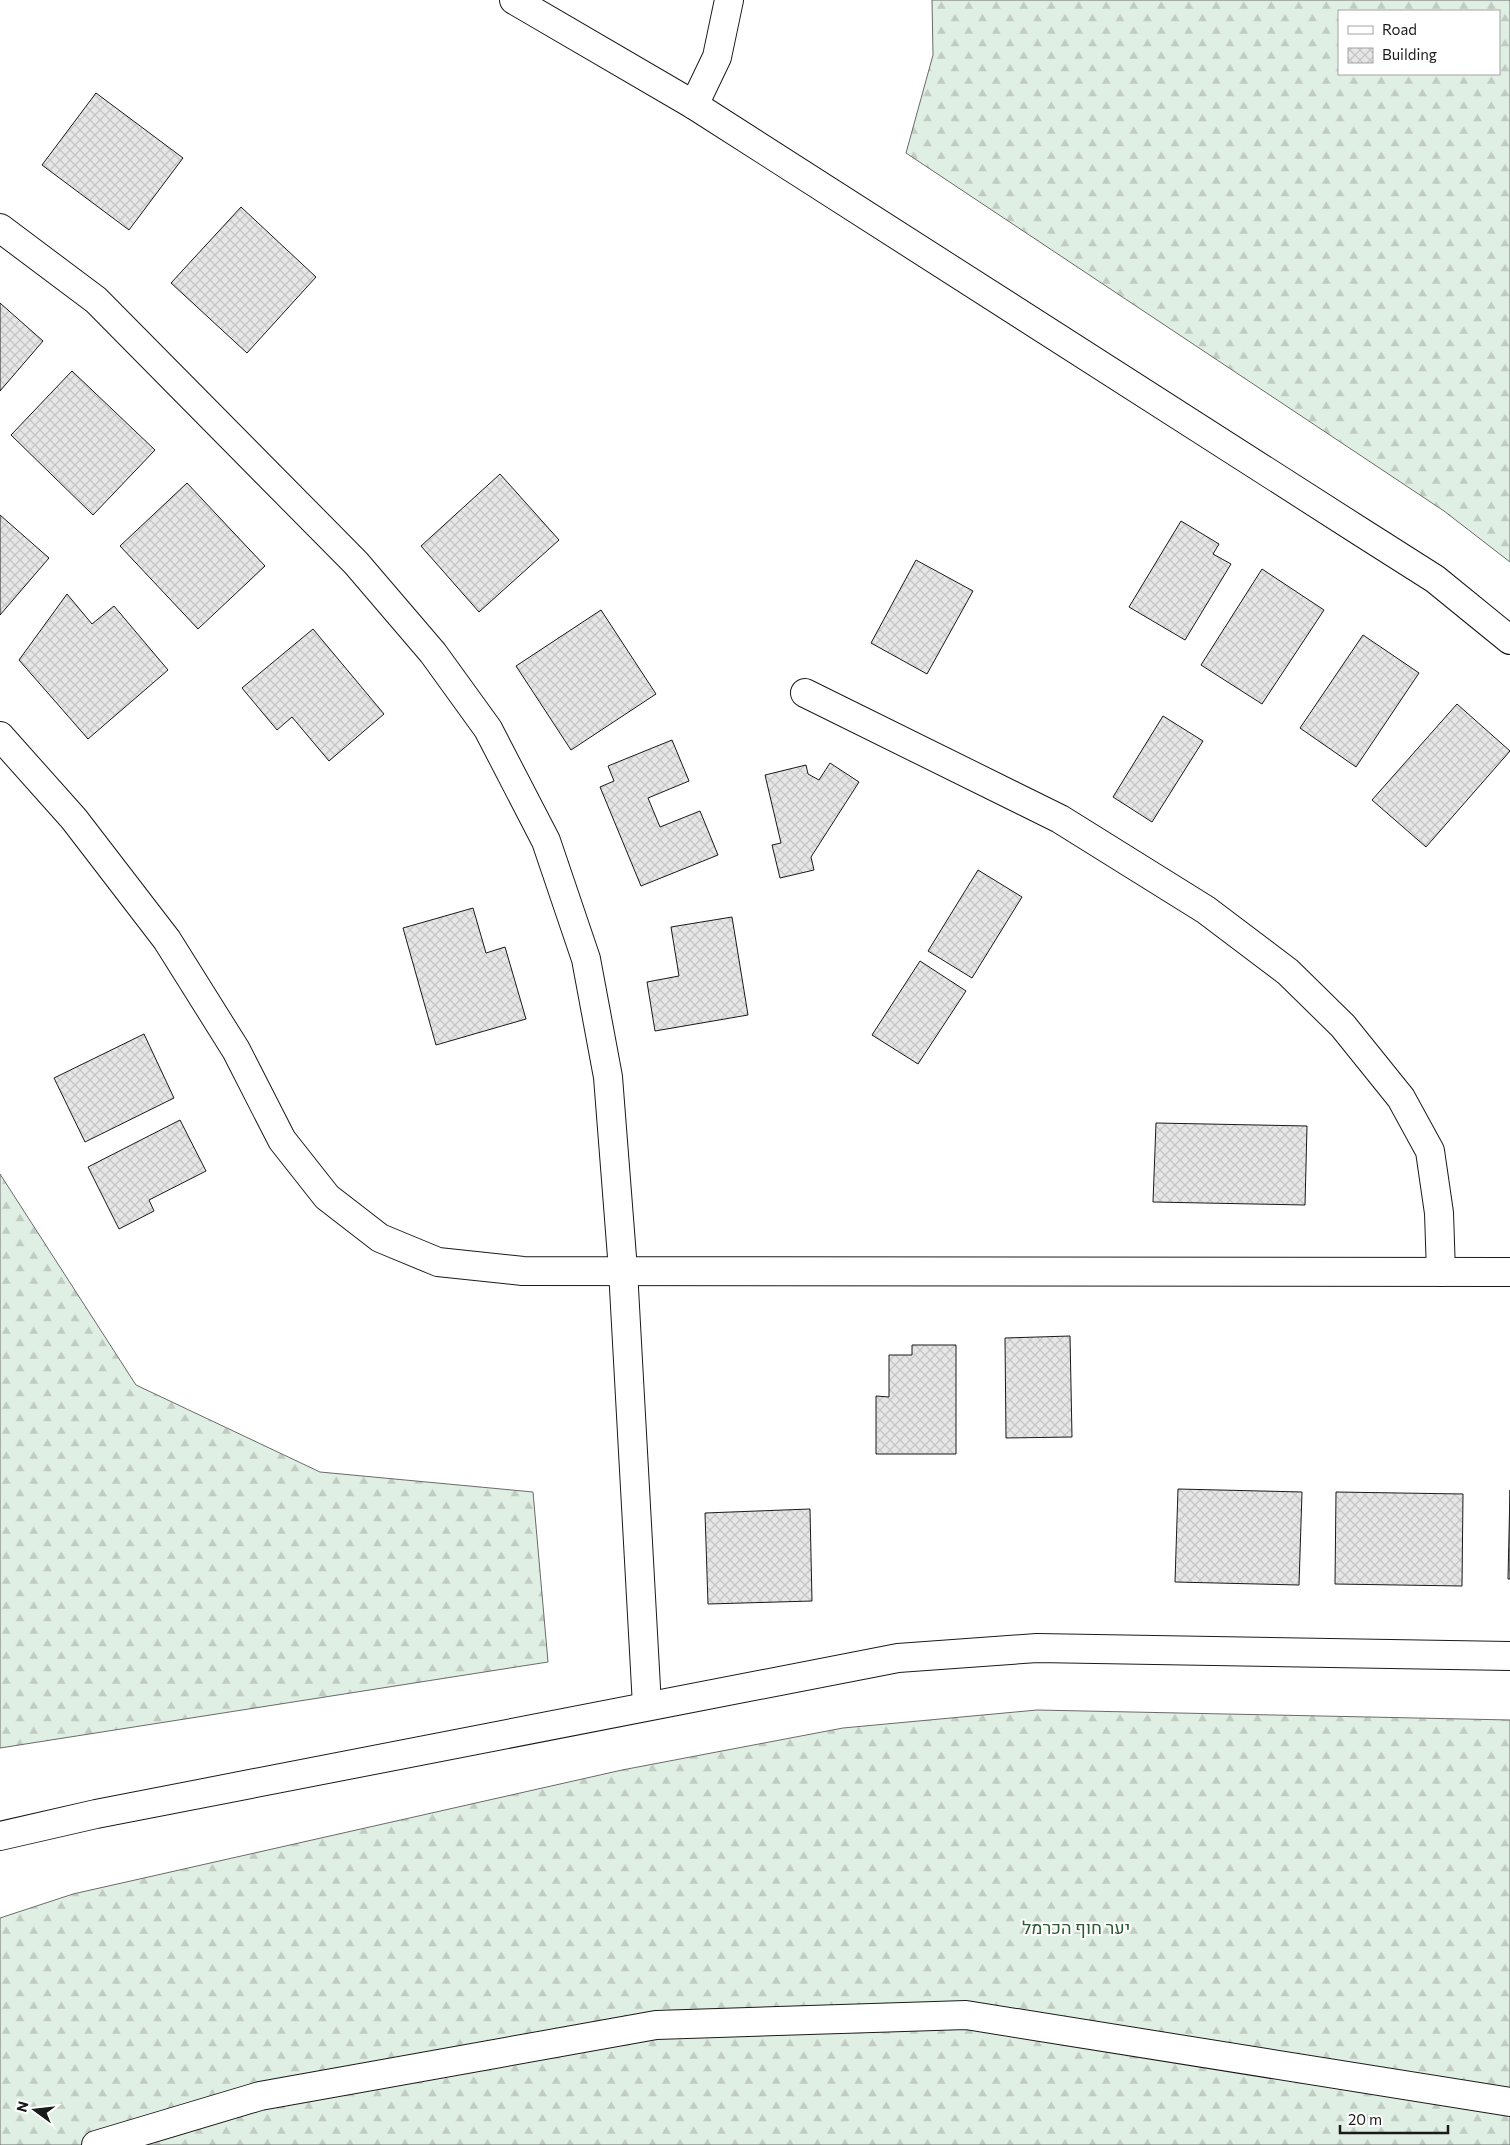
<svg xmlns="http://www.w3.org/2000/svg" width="1510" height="2145" viewBox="0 0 1510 2145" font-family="Commissioner,Heebo,sans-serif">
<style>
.forest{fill:url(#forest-firs);stroke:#6a6a6a;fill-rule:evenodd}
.building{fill:url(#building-cross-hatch);stroke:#1a1a1a}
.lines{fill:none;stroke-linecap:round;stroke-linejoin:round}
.minor-casing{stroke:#1a1a1a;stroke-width:30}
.minor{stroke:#fff;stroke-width:28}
.labels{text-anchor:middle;stroke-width:4;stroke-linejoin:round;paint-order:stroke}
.park-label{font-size:18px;fill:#2b5a34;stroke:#fff}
</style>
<defs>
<pattern id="forest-firs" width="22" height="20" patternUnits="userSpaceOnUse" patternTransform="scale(1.25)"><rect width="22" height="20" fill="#e0efe3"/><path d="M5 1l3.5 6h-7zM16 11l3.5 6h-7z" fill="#c0ccc2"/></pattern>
<pattern id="building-cross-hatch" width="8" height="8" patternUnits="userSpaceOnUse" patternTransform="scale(1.25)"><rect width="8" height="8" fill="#e6e6e6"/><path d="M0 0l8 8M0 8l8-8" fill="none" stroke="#c5c5c5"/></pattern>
</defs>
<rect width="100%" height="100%" fill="#fff"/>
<!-- forest -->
<g class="forest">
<path d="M 932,0 L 1510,0 L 1510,562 L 1444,511 L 906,153 L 933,55 ZM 1499,11 L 1499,74 L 1339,74 L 1339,11 Z"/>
<path d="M 0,1174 L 136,1385 L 320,1472 L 533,1492 L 548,1662 L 0,1748 Z"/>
<path d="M 1037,1710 L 1510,1720 L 1510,2145 L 0,2145 L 0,1918 L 73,1894 L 622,1770 L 843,1728 Z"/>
</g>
<!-- building -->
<g class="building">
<path d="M 96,93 L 183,158 L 129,230 L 42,165 Z"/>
<path d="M 241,207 L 316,277 L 247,353 L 171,283 Z"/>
<path d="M 0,303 L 43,341 L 0,391 Z"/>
<path d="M 72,371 L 155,450 L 93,515 L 11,435 Z"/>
<path d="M 500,474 L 559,540 L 479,612 L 421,546 Z"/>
<path d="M 187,483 L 265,566 L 198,629 L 120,546 Z"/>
<path d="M 0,515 L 49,558 L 0,615 Z"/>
<path d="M 1181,521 L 1219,544 L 1213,554 L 1231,564 L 1185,640 L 1129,607 Z"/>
<path d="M 916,560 L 973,591 L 927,674 L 871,643 Z"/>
<path d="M 1262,569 L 1324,610 L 1262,704 L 1201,665 Z"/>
<path d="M 67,594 L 92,624 L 114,606 L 168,670 L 88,739 L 19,660 Z"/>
<path d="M 601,610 L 656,694 L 571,750 L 516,666 Z"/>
<path d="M 313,629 L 384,714 L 329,761 L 292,717 L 277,730 L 242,688 Z"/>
<path d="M 1363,635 L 1419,673 L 1356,767 L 1300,728 Z"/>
<path d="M 1457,704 L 1510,751 L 1426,847 L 1372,800 Z"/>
<path d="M 1163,716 L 1203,741 L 1152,822 L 1113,797 Z"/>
<path d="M 672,740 L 689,781 L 648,798 L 660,827 L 700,811 L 718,855 L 641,886 L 600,787 L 614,781 L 608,766 Z"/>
<path d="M 830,763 L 859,782 L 811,857 L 814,870 L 780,878 L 772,845 L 781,843 L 765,775 L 806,765 L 808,774 L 819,780 Z"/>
<path d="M 978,870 L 1022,897 L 972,978 L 928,951 Z"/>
<path d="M 473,908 L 486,953 L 505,947 L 526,1019 L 436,1045 L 403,928 Z"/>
<path d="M 732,917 L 748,1015 L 655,1031 L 647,982 L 679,976 L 671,927 Z"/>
<path d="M 920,961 L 966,991 L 918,1064 L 872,1035 Z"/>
<path d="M 144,1034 L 174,1098 L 85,1142 L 54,1078 Z"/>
<path d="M 180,1120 L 206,1171 L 149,1200 L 154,1211 L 119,1229 L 88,1167 Z"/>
<path d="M 1156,1123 L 1307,1126 L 1305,1205 L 1153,1202 Z"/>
<path d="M 1070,1336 L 1072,1437 L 1006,1438 L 1005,1338 Z"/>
<path d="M 912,1345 L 956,1345 L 956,1454 L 876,1454 L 876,1396 L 889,1397 L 889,1355 L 912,1355 Z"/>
<path d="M 1178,1489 L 1302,1492 L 1299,1585 L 1175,1582 Z"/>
<path d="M 1510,1490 L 1510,1579 L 1508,1579 Z"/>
<path d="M 1336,1492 L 1463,1494 L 1462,1586 L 1335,1584 Z"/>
<path d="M 810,1509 L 812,1601 L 708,1604 L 705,1513 Z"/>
</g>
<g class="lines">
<!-- minor casing -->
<g class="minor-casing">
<g id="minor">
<path d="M 514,0 L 694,105 L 1361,532 L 1435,579 L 1510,640"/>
<path d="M 694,105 L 717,57 L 729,0"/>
<path d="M 0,228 L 96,300 L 356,563 L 433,653 L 488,729 L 546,841 L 586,959 L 608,1077 L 623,1270 L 647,1706"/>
<path d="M 805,693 L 1060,819 L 1206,910 L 1288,972 L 1343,1026 L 1401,1098 L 1430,1151 L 1439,1213 L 1441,1272"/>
<path d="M 0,736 L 74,819 L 167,940 L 236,1050 L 282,1140 L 327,1197 L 380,1238 L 438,1262 L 523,1271 L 1510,1272"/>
<path d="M 0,1836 L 96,1814 L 898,1658 L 1037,1648 L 1510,1656"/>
<path d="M 96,2145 L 260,2096 L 656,2025 L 966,2015 L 1510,2102"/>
</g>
</g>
<!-- minor -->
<use href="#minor" class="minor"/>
</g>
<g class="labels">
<!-- park labels -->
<g class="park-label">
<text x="1076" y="1934">יער חוף הכרמל</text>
</g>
</g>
<!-- legend -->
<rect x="1338" y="10" width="162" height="65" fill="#ffffff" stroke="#a3a3a3"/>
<rect x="1348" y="26" width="25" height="8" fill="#ffffff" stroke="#a3a3a3"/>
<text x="1382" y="35" font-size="15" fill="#1a1a1a">Road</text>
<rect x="1348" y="48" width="25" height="15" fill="url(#building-cross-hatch)" stroke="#a3a3a3"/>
<text x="1382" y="60" font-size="15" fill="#1a1a1a">Building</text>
<!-- north arrow -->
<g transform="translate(35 2110) rotate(285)" stroke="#ffffff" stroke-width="4" paint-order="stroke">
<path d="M0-4L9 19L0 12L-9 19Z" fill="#1a1a1a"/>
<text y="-8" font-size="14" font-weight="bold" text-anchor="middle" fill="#1a1a1a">N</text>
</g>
<!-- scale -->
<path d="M1340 2125v8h108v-8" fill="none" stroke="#1a1a1a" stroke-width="2.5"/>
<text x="1348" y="2125" font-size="15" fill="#1a1a1a" stroke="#ffffff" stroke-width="4" paint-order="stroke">20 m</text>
</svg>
